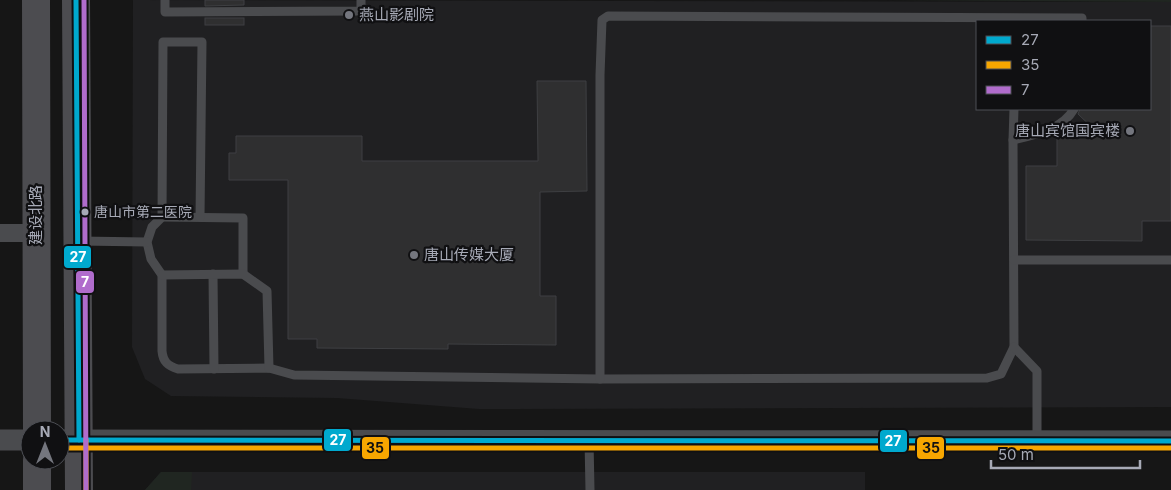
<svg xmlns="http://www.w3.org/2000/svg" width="1171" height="490" viewBox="0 0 1171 490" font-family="Inter,'Noto Sans SC',sans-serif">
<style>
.built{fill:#202022;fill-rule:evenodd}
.green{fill:#202621}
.building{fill:#2f2f30;stroke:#3e3f42}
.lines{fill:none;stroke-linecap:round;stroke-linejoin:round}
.service{stroke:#4a4b4e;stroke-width:9}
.minor{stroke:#4a4b4e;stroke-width:18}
.tertiary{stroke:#4a4b4e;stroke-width:21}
.primary{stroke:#4c4c50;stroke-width:28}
.bus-1-casing{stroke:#101012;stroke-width:9}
.bus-2-casing{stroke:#101012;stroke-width:9}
.bus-3-casing{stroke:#101012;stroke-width:9}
.bus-1{stroke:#00a9ce;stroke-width:5}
.bus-2{stroke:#f7a600;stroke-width:5}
.bus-3{stroke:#b06ccc;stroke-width:5}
.poi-dot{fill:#74767e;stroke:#101012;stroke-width:2}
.bus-dot{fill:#a7aab6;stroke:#101012;stroke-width:2}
.labels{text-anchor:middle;stroke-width:4.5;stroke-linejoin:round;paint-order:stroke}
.bus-label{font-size:14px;fill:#a7aab6;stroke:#101012;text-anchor:start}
.poi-label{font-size:15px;fill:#a7aab6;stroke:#101012;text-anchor:start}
.street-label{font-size:15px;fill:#a7aab6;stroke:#101012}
.line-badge{stroke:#101012;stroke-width:2}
.badge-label{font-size:14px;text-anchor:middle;font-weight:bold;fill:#fff}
.pale-badge-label{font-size:14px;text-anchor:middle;font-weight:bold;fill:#111}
</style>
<rect width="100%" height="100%" fill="#161616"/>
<!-- built -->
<g class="built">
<path d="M 133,0 L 1171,2 L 1171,407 L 479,409 L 337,398 L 171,396 L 145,379 L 132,347 ZM 977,21 L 1150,21 L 1150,109 L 977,109 Z"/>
<path d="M 161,472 L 865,472 L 865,490 L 145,490 Z"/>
</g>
<!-- green -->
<g class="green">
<path d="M 886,0 L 1171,0 L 1171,2 Z"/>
<path d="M 161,472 L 192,472 L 191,490 L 145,490 Z"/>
</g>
<!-- building -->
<g class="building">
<path d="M 205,0 L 244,0 L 244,5 L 205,6 Z"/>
<rect x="205" y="18" width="39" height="7"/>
<path d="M 1150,26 L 1171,26 L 1171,221 L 1142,221 L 1142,241 L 1026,240 L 1026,166 L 1057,166 L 1057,133 L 1098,133 L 1078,114 L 1080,109 L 1150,109 Z"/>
<path d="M 537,81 L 586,81 L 587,191 L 540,192 L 540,296 L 556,296 L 556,345 L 448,344 L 448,349 L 317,348 L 317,339 L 288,339 L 288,180 L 229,180 L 229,153 L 236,153 L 236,136 L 362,136 L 362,161 L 538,161 Z"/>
</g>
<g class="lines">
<!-- service -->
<g class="service">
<path d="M 165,0 L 165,12 L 361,11 L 361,0"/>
<path d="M 1014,109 L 1013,140 C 1035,135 1062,130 1074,109"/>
<path d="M 162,217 L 243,218 L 243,274"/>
<path d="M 200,217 L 202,42 L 163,42 L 162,217 L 152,227 L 147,242 L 151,259 L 162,275 L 162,351 C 163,362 168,366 178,369 L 269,368 L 294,375 L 600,379 L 987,378 L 1001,374 L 1014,347 L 1013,140"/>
<path d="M 80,241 L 147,242"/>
<path d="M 1014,260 L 1171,260"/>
<path d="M 213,274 L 214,369"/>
<path d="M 162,275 L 243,274 L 267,291 L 269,368"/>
<path d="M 1014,347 L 1037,371 L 1037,441"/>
<path d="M 600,379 L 600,75 L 602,20 L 608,16 L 1082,18 L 1082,21"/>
<path d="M 589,440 L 590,490"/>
</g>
<!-- minor -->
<path class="minor" d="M 0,233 L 36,233"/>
<!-- tertiary -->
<g class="tertiary">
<path d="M 0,440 L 30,440"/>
<path d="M 60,440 L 1171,441"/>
</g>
<!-- primary -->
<g class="primary">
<path d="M 36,0 L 37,430"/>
<path d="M 76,0 L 79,490"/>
<path d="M 37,490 L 37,460"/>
</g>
<!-- bus-1 casing -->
<g class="bus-1-casing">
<g id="bus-1">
<path d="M 76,0 L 79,440"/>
<path d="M 60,440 L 1171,441"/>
</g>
</g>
<!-- bus-2 casing -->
<g class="bus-2-casing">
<g id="bus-2">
<path d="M 86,440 L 86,490"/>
<path d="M 60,448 L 1171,448"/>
</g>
</g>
<!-- bus-3 casing -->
<g class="bus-3-casing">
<path id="bus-3" d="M 84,0 L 86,490"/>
</g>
<!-- bus-1 -->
<use href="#bus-1" class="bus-1"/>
<!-- bus-2 -->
<use href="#bus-2" class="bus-2"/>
<!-- bus-3 -->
<use href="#bus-3" class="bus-3"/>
</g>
<!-- markers -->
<g class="poi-dot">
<circle cx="349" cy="15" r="5"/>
<circle cx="1130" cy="131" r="5"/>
<circle cx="414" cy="255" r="5"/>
</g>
<circle class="bus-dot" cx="85" cy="212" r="4.5"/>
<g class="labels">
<!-- bus labels -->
<g class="bus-label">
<text x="94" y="217">唐山市第二医院</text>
</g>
<!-- poi labels -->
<g class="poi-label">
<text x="359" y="20">燕山影剧院</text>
<text x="1120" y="136" text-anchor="end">唐山宾馆国宾楼</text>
<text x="424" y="260">唐山传媒大厦</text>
</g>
<!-- street labels -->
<g class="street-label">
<text transform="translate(36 215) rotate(-90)" y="5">建设北路</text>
</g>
</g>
<g class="line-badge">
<rect x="63" y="245" width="29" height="24" rx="5" fill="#00a9ce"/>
<rect x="75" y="270" width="20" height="24" rx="5" fill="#b06ccc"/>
<rect x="323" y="428" width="29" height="24" rx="5" fill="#00a9ce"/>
<rect x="879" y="429" width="29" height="24" rx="5" fill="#00a9ce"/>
<rect x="361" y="436" width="29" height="24" rx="5" fill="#f7a600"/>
<rect x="916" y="436" width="29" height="24" rx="5" fill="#f7a600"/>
</g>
<g class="badge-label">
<text x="78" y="262">27</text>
<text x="85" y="287">7</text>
<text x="338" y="445">27</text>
<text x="893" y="446">27</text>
</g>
<g class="pale-badge-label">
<text x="375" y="453">35</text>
<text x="931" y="453">35</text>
</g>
<!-- legend -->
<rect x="976" y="20" width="175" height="90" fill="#101012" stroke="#4c4e54"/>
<rect x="986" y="36" width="25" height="8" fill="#00a9ce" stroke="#4c4e54"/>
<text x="1021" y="45" font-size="15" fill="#a7aab6">27</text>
<rect x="986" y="61" width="25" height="8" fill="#f7a600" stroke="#4c4e54"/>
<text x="1021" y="70" font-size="15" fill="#a7aab6">35</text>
<rect x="986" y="86" width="25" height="8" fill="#b06ccc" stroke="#4c4e54"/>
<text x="1021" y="95" font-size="15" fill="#a7aab6">7</text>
<!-- north arrow -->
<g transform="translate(45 445)"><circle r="24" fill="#101012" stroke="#4c4e54"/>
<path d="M0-4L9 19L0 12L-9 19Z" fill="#74767e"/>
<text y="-8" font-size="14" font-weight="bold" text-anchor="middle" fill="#a7aab6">N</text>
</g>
<!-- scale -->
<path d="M991 460v8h149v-8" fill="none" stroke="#a7aab6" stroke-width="2.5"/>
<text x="998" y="460" font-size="15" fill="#a7aab6" stroke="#101012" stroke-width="4" paint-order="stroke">50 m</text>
</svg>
